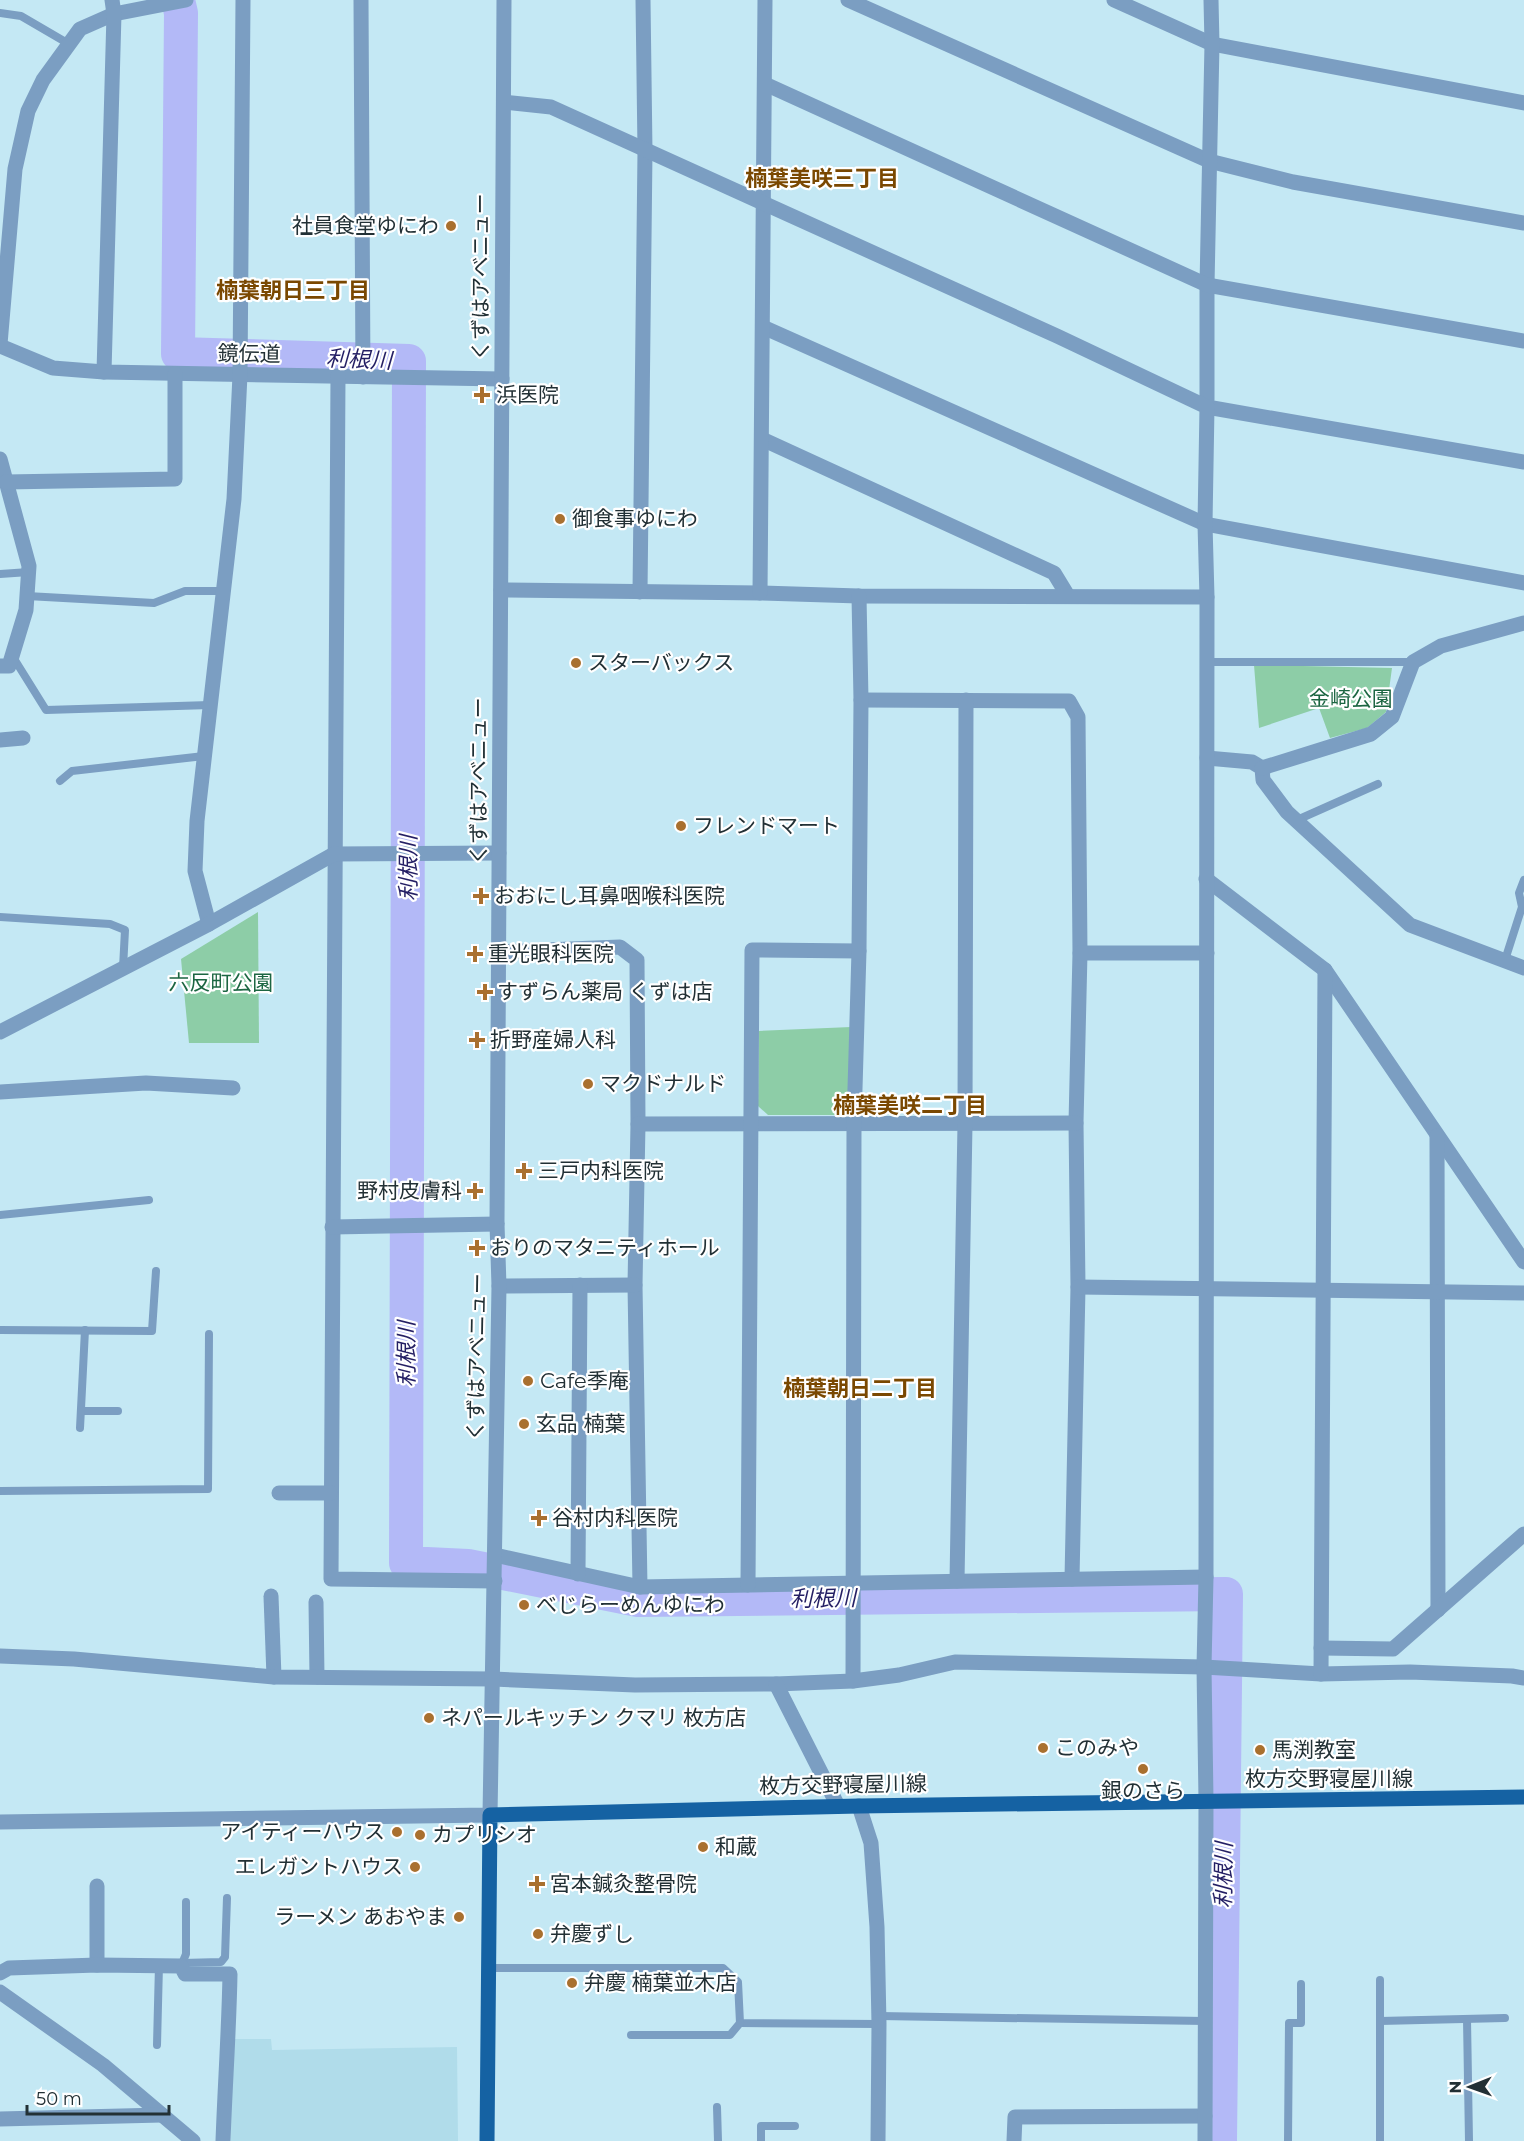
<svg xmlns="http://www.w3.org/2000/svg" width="1524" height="2141" viewBox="0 0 1524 2141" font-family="Montserrat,'Noto Sans JP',sans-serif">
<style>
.built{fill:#b0dcea}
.green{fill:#8dcda7}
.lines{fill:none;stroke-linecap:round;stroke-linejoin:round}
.river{stroke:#b3b9f7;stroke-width:34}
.service{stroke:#7b9ec2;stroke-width:8}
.minor{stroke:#7b9ec2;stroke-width:15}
.tertiary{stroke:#7b9ec2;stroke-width:15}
.primary{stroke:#1562a3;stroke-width:15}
.poi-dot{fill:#a9702f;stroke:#fff;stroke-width:2}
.labels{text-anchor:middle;stroke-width:4.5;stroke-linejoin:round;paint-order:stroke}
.poi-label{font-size:21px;fill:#223035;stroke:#fff;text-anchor:start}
.street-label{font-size:21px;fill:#223035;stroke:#fff}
.park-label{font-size:21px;fill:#1c6642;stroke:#fff}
.neighbourhood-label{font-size:22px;font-weight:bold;fill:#7a4801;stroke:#fff}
.water-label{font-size:22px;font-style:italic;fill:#241f64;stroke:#fff}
</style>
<rect width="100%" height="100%" fill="#c4e8f4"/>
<!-- built -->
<path class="built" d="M 230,2039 L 271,2039 L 272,2050 L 457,2047 L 458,2141 L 231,2141 Z"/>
<!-- green -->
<g class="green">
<path d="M 1254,665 L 1392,668 L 1386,712 L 1367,728 L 1330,738 L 1319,708 L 1259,728 Z"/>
<path d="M 258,912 L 259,1043 L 189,1043 L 181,959 Z"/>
<path d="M 851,1027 L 852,1107 L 844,1115 L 768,1115 L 758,1106 L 759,1031 Z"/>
</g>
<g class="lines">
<!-- river -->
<path class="river" d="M 178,0 L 181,13 L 178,354 L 409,361 L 406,1563 L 468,1566 L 638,1600 L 1226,1594 L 1220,2141"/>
<!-- service -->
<g class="service">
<path d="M 0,13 L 21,16 L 69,44"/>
<path d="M 0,574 L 29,572"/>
<path d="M 27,596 L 154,603 L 185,591 L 224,591"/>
<path d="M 13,657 L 46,710 L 210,705"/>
<path d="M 1207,662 L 1413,662"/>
<path d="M 60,781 L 72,771 L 204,756"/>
<path d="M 1297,820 L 1378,784"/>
<path d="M 0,917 L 110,924 L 125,930 L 123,968"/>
<path d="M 1505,960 L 1522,907 L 1519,893 L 1524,880"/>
<path d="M 0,1215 L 149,1200"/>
<path d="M 0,1330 L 152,1331 L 156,1271"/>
<path d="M 81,1411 L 118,1411"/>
<path d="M 80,1428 L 85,1330"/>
<path d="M 0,1491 L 208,1489 L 209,1334"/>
<path d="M 182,1963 L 221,1962 L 225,1957 L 227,1898"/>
<path d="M 181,1966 L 186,1954 L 186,1902"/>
<path d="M 488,1968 L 723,1968 L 738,1982 L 740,2023 L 879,2024"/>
<path d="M 879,2016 L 1205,2021"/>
<path d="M 1467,2019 L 1469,2141"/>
<path d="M 1380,2021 L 1505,2018"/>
<path d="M 631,2035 L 730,2035 L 740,2023"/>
<path d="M 157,2045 L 159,1965"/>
<path d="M 717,2107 L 718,2141"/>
<path d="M 761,2141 L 761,2126 L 795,2126"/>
<path d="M 1288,2141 L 1289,2023 L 1301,2023 L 1301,1984"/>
<path d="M 1380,2141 L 1380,1980"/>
</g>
<!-- minor -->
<g class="minor">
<path d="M 361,0 L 363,377"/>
<path d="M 848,0 L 1209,161 L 1293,182 L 1524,223"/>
<path d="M 1114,0 L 1212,44 L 1524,103"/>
<path d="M 1211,0 L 1212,44 L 1207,285 L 1207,407 L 1524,462"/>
<path d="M 765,84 L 1207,285 L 1524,341"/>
<path d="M 763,327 L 1205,524 L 1524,583"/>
<path d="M 0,344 L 15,169 L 28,111 L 43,80 L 80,29 L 114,14 L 186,0"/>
<path d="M 0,346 L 53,368 L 104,372 L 502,379"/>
<path d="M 104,372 L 114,14 L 112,0"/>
<path d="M 338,376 L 331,1579 L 495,1581"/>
<path d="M 762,439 L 1054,573 L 1068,596"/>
<path d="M 0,459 L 29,566 L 26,610 L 9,666 L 0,666"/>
<path d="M 6,482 L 175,479 L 175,374"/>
<path d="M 501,590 L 760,593 L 859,596 L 1207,597"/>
<path d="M 640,592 L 645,151 L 643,0"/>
<path d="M 760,593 L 765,0"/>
<path d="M 861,700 L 1069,701 L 1078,717 L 1080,953 L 1076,1123 L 1078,1287 L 1072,1579"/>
<path d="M 0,740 L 23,738"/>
<path d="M 1207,758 L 1252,762 L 1262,768 L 1263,780 L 1287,812 L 1410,925 L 1524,968"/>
<path d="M 1262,768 L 1371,734 L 1392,717 L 1413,662 L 1441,646 L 1524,623"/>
<path d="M 1206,879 L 1325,970 L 1524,1262"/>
<path d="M 209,924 L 195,871 L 197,821 L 234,499 L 240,375 L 243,0"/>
<path d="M 499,952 L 620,947 L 637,960 L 638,1124 L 635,1285 L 640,1587"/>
<path d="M 1080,953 L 1207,953"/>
<path d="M 0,1032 L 209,924 L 334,854 L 499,853"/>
<path d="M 0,1092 L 146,1083 L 233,1088"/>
<path d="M 638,1124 L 1076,1123"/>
<path d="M 1437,1136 L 1438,1610"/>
<path d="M 332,1227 L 497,1224"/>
<path d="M 499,1286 L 635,1285"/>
<path d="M 1078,1287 L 1524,1293"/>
<path d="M 279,1493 L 330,1493"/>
<path d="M 495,1555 L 640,1587 L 1206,1577"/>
<path d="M 578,1574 L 580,1285"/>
<path d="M 957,1581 L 965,1124 L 966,700"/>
<path d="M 748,1585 L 752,950 L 859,951"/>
<path d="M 271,1596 L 274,1677"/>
<path d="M 316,1602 L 317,1677"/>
<path d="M 1321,1648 L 1393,1649 L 1524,1534"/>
<path d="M 0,1656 L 74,1659 L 274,1677 L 493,1679 L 635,1685 L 776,1684 L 853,1681 L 899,1675 L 955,1662 L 1204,1667 L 1321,1674 L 1410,1672 L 1512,1676 L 1524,1678"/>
<path d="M 1321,1674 L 1325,970"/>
<path d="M 853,1681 L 854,1123 L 859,951 L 861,700 L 859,596"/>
<path d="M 776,1684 L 838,1806"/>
<path d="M 859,1806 L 871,1843 L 877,1927 L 879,2024 L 878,2141"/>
<path d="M 97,1886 L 97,1965"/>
<path d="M 0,1973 L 9,1968 L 97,1965 L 181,1966 L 185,1974 L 230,1974 C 229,2030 225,2085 223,2141"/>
<path d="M 0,1992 L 103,2065 L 193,2141"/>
<path d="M 0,2119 L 162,2115"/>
<path d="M 1014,2141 L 1015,2117 L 1205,2116"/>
</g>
<!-- tertiary -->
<g class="tertiary">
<path d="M 504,102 L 551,107 L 1057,336 L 1207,407 L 1205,524 L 1207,597 L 1206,1577 L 1204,1667 L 1206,1800 L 1205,2141"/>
<path d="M 0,1822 L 490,1815 L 499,1286 L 497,1224 L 504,0"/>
</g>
<!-- primary -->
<path class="primary" d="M 487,2141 L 490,1815 L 859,1806 L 1524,1797"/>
</g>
<!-- markers -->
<g class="poi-dot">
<circle cx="451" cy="226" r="6"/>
<path d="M479 386h6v6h6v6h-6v6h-6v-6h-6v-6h6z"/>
<circle cx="560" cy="519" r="6"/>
<circle cx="576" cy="663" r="6"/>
<circle cx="681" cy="826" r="6"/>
<path d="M478 887h6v6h6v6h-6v6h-6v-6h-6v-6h6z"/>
<path d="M472 945h6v6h6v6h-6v6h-6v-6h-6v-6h6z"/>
<path d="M482 983h6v6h6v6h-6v6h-6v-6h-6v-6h6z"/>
<path d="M474 1031h6v6h6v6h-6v6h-6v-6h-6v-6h6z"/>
<circle cx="588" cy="1084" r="6"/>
<path d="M521 1162h6v6h6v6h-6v6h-6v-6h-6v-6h6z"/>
<path d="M472 1182h6v6h6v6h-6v6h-6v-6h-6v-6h6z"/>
<path d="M474 1239h6v6h6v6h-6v6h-6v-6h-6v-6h6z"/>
<circle cx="528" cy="1381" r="6"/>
<circle cx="524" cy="1424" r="6"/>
<path d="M536 1509h6v6h6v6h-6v6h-6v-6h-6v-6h6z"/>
<circle cx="524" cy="1605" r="6"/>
<circle cx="429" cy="1718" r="6"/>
<circle cx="1043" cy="1748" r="6"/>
<circle cx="1260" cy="1750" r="6"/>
<circle cx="1143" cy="1769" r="6"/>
<circle cx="397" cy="1832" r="6"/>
<circle cx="420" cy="1835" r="6"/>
<circle cx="703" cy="1847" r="6"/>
<circle cx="415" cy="1867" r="6"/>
<path d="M534 1875h6v6h6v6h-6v6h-6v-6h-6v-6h6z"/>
<circle cx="459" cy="1917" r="6"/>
<circle cx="538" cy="1934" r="6"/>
<circle cx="572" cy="1983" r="6"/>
</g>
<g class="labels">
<!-- poi labels -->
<g class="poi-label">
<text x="439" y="233" text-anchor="end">社員食堂ゆにわ</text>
<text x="496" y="402">浜医院</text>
<text x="572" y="526">御食事ゆにわ</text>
<text x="588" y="670">スターバックス</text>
<text x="693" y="833">フレンドマート</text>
<text x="494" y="903">おおにし耳鼻咽喉科医院</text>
<text x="488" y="961">重光眼科医院</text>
<text x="497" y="999">すずらん薬局 くずは店</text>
<text x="490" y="1047">折野産婦人科</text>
<text x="600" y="1091">マクドナルド</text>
<text x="538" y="1178">三戸内科医院</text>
<text x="462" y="1198" text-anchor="end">野村皮膚科</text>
<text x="490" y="1255">おりのマタニティホール</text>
<text x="540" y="1388">Cafe季庵</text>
<text x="536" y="1431">玄品 楠葉</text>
<text x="552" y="1525">谷村内科医院</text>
<text x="536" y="1612">べじらーめんゆにわ</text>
<text x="441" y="1725">ネパールキッチン クマリ 枚方店</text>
<text x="1055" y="1755">このみや</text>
<text x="1272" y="1757">馬渕教室</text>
<text x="1143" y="1798" text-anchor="middle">銀のさら</text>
<text x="385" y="1839" text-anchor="end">アイティーハウス</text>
<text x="432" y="1842">カプリシオ</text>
<text x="715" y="1854">和蔵</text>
<text x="403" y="1874" text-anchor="end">エレガントハウス</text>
<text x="550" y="1891">宮本鍼灸整骨院</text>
<text x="447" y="1924" text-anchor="end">ラーメン あおやま</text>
<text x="550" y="1941">弁慶ずし</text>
<text x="584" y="1990">弁慶 楠葉並木店</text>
</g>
<!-- street labels -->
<g class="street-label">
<text transform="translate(481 277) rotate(-90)" y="7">くずはアベニュー</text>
<text transform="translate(249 354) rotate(1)" y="7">鏡伝道</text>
<text transform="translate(479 781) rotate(-90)" y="7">くずはアベニュー</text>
<text transform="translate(477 1357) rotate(-89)" y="7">くずはアベニュー</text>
<text x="1329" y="1786">枚方交野寝屋川線</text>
<text transform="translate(843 1785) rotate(-1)" y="7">枚方交野寝屋川線</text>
</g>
<!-- park labels -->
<g class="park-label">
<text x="1351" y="706">金崎公園</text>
<text x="221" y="990">六反町公園</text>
</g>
<!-- neighbourhood labels -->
<g class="neighbourhood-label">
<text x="822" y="186">楠葉美咲三丁目</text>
<text x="293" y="298">楠葉朝日三丁目</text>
<text x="910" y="1113">楠葉美咲二丁目</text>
<text x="860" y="1396">楠葉朝日二丁目</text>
</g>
<!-- water labels -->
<g class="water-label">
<text transform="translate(359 359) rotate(2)" y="8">利根川</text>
<text transform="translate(408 868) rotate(-90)" y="8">利根川</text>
<text transform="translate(406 1354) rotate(-90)" y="8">利根川</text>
<text transform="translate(823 1598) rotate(-1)" y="8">利根川</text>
<text transform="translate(1223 1875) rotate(-89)" y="8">利根川</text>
</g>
</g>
<!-- north arrow -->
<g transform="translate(1470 2087) rotate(269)" stroke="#ffffff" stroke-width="4.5" paint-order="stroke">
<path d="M0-4.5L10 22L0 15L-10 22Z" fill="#223035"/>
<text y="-9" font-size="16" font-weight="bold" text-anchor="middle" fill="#223035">N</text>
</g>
<!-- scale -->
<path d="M27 2105v9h142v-9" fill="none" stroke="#223035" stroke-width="3"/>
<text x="36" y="2105" font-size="18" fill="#223035" stroke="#ffffff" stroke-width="4.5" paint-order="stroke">50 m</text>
</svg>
